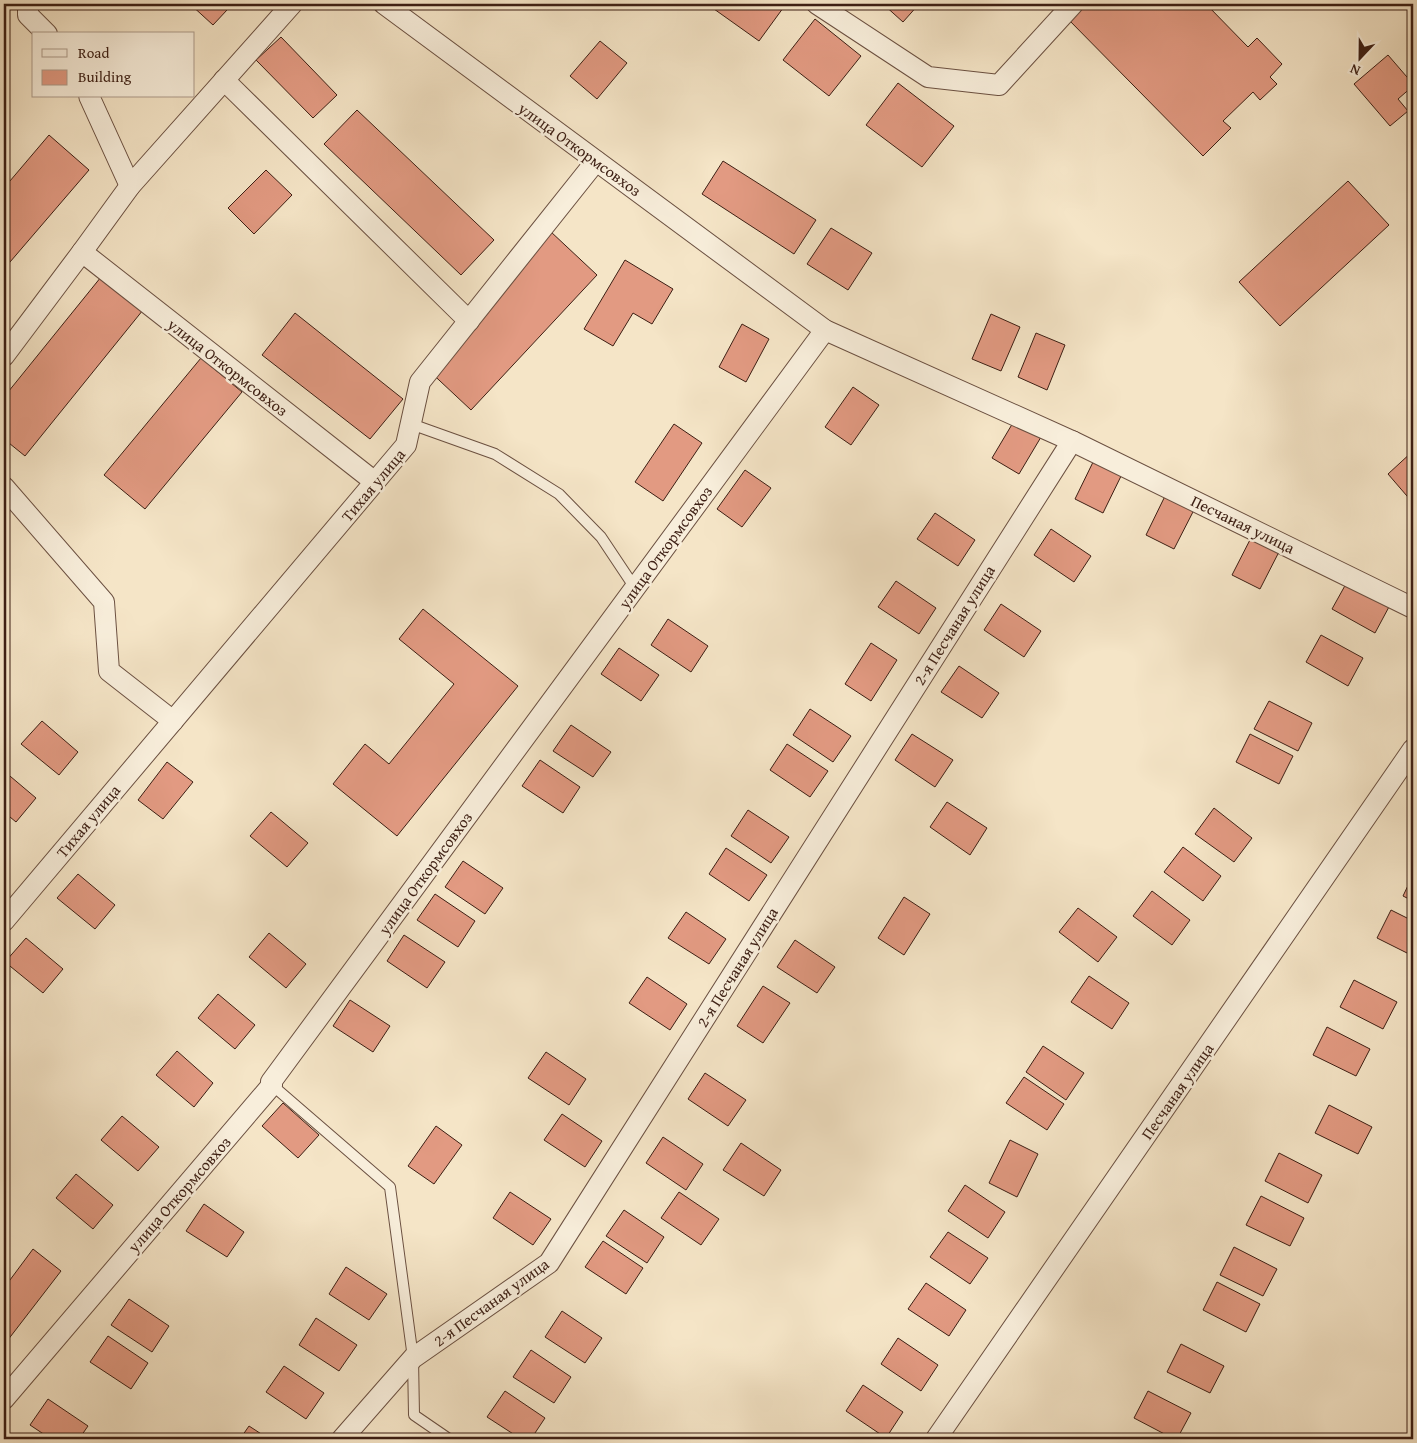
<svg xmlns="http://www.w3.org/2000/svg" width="1417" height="1443" viewBox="0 0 1417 1443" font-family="'Gentium Book Plus',serif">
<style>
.building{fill:#e29a82;stroke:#3d1f14}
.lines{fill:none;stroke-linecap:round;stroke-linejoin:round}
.lane-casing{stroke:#6b5041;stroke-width:12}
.street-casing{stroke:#6b5041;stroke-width:22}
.lane{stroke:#f8eedb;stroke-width:10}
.street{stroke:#f8eedb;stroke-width:20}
.labels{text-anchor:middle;stroke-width:5;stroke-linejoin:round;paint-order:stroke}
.street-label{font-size:16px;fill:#3d1f14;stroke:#f8eedb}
</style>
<rect width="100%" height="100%" fill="#f5e5c7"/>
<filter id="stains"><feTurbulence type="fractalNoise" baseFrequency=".004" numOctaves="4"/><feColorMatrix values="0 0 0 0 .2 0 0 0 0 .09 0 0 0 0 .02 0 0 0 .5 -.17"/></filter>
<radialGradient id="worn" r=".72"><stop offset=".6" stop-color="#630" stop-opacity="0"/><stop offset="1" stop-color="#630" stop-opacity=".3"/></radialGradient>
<!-- building -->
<g class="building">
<path d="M 190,4 L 221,4 L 227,10 L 213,25 Z"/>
<path d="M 707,4 L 786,4 L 759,41 Z"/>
<path d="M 883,4 L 919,4 L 903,22 Z"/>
<path d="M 1079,4 L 1206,4 L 1248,47 L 1257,38 L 1282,64 L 1270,77 L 1277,84 L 1260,100 L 1253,92 L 1223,121 L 1231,128 L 1203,156 L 1066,17 Z"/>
<path d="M 815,19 L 861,56 L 829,96 L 783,60 Z"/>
<path d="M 281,37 L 337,95 L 313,118 L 256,60 Z"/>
<path d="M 600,41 L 627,63 L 597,99 L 570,76 Z"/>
<path d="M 1388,55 L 1413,84 L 1413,86 L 1398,99 L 1408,111 L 1390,126 L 1354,84 Z"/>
<path d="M 898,83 L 954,126 L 922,167 L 866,125 Z"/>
<path d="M 357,110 L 494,240 L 461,275 L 324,144 Z"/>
<path d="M 49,135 L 89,170 L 4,269 L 4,188 Z"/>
<path d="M 723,161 L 816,220 L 794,254 L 702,194 Z"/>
<path d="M 266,170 L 292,195 L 254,234 L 228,208 Z"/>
<path d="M 1348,181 L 1389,225 L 1280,326 L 1239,282 Z"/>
<path d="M 831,228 L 872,253 L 848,290 L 807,264 Z"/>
<path d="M 550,231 L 597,275 L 471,410 L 424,366 Z"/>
<path d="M 625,260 L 673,289 L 652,324 L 633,313 L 613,346 L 584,329 Z"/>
<path d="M 101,277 L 143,310 L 25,456 L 4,439 L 4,397 Z"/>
<path d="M 295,313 L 403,399 L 370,439 L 262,355 Z"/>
<path d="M 991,314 L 1020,327 L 1001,371 L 972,359 Z"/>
<path d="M 742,324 L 769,339 L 746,382 L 719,367 Z"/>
<path d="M 1036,333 L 1065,345 L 1047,390 L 1018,377 Z"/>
<path d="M 201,358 L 242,392 L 145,509 L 104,475 Z"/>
<path d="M 853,387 L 879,405 L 851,445 L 825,427 Z"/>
<path d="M 1017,416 L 1044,432 L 1019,474 L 992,458 Z"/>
<path d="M 674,424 L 702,443 L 663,501 L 635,482 Z"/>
<path d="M 1413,451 L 1413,503 L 1388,474 Z"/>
<path d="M 1096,456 L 1124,470 L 1103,513 L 1075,499 Z"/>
<path d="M 745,470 L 771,488 L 742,527 L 717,509 Z"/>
<path d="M 1167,492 L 1196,506 L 1174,549 L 1146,535 Z"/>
<path d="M 935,513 L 975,540 L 958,566 L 917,539 Z"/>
<path d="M 1051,529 L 1091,556 L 1074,582 L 1034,555 Z"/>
<path d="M 1254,532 L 1282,546 L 1260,589 L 1232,575 Z"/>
<path d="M 896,581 L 936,608 L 919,634 L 878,607 Z"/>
<path d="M 1347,582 L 1390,605 L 1375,633 L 1332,609 Z"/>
<path d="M 1001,604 L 1041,631 L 1024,657 L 984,630 Z"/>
<path d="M 423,609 L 518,686 L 397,836 L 333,784 L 365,744 L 389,764 L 454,684 L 399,639 Z"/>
<path d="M 668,619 L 708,646 L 691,672 L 651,645 Z"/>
<path d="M 1321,635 L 1363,658 L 1348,686 L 1306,662 Z"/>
<path d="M 871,643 L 897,660 L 871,701 L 845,684 Z"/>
<path d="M 619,648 L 659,675 L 641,701 L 601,674 Z"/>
<path d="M 959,666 L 999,693 L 982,718 L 941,692 Z"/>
<path d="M 1269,701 L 1312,723 L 1298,751 L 1254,729 Z"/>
<path d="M 810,709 L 851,736 L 833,762 L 793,735 Z"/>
<path d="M 42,721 L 78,752 L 59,775 L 21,744 Z"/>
<path d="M 571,725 L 611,752 L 593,777 L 553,751 Z"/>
<path d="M 912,734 L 953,760 L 935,787 L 895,760 Z"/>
<path d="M 1250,734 L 1293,756 L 1279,784 L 1236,762 Z"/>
<path d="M 787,744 L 828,771 L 810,797 L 770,770 Z"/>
<path d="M 540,760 L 580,787 L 563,813 L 522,786 Z"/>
<path d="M 167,762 L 193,782 L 163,819 L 138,800 Z"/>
<path d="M 4,771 L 36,798 L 16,822 L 4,812 Z"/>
<path d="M 947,802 L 987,828 L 970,855 L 930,827 Z"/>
<path d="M 1214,808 L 1252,838 L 1234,862 L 1195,834 Z"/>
<path d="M 748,810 L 789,837 L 771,863 L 731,836 Z"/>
<path d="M 271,812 L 308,843 L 287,867 L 250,836 Z"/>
<path d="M 1183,847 L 1221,876 L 1203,901 L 1164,872 Z"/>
<path d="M 726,848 L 767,875 L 749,901 L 709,874 Z"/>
<path d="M 463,861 L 503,888 L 485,914 L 445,887 Z"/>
<path d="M 78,874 L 115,905 L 95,929 L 57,898 Z"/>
<path d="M 1413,875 L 1413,901 L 1403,896 Z"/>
<path d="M 1152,891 L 1190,920 L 1172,945 L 1133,916 Z"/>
<path d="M 435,894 L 475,921 L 458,947 L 417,920 Z"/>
<path d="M 904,897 L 930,914 L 904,955 L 878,938 Z"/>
<path d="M 1078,908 L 1117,937 L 1098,962 L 1059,932 Z"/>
<path d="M 1391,910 L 1413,921 L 1413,956 L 1377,938 Z"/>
<path d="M 686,912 L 726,939 L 709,964 L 668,938 Z"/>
<path d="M 269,933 L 306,964 L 286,988 L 249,957 Z"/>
<path d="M 404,935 L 445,962 L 427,988 L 387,961 Z"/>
<path d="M 26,938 L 63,969 L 43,993 L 5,962 Z"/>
<path d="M 795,940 L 835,967 L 817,993 L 777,967 Z"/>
<path d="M 1089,976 L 1129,1003 L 1112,1029 L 1071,1002 Z"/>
<path d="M 647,977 L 687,1004 L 670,1030 L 629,1003 Z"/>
<path d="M 1354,980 L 1397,1002 L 1383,1029 L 1340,1007 Z"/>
<path d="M 763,986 L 790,1003 L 763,1043 L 737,1026 Z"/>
<path d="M 218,994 L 255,1025 L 235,1049 L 198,1018 Z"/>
<path d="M 350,1000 L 390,1026 L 373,1052 L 333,1026 Z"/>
<path d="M 1327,1027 L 1370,1049 L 1356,1076 L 1313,1055 Z"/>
<path d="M 1043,1046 L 1084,1073 L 1066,1100 L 1026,1072 Z"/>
<path d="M 177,1051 L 213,1083 L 194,1107 L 156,1075 Z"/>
<path d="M 546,1052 L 586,1079 L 569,1105 L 528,1078 Z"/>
<path d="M 705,1073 L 746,1100 L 728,1126 L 688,1099 Z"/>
<path d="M 1024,1077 L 1064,1104 L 1047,1130 L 1006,1103 Z"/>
<path d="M 283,1103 L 319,1135 L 298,1158 L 262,1126 Z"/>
<path d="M 1329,1105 L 1372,1127 L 1358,1154 L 1315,1133 Z"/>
<path d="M 562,1114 L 602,1141 L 585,1167 L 544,1140 Z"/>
<path d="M 122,1116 L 159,1147 L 138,1171 L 101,1140 Z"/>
<path d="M 436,1126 L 462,1145 L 434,1184 L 408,1166 Z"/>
<path d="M 663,1137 L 703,1164 L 686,1190 L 646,1163 Z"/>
<path d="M 1010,1140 L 1038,1154 L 1017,1197 L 989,1183 Z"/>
<path d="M 741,1143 L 781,1170 L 764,1196 L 723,1170 Z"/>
<path d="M 1279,1153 L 1322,1175 L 1308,1203 L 1265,1181 Z"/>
<path d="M 76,1174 L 113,1205 L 93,1229 L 56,1198 Z"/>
<path d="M 965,1185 L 1005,1212 L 988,1238 L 948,1211 Z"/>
<path d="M 510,1192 L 551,1219 L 533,1245 L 493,1218 Z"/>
<path d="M 679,1192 L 719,1219 L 701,1245 L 661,1218 Z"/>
<path d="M 1261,1196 L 1304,1218 L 1290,1246 L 1246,1225 Z"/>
<path d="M 204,1204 L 244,1232 L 227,1257 L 186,1231 Z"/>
<path d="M 624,1210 L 664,1237 L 647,1263 L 606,1236 Z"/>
<path d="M 948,1232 L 988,1258 L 970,1284 L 930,1257 Z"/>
<path d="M 603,1241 L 643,1268 L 626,1294 L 585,1267 Z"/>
<path d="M 1234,1247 L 1277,1269 L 1263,1296 L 1220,1275 Z"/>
<path d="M 33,1249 L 61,1271 L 4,1345 L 4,1288 Z"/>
<path d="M 346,1267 L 387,1294 L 369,1320 L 329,1294 Z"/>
<path d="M 1217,1282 L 1260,1304 L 1246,1332 L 1203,1310 Z"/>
<path d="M 926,1283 L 966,1310 L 949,1336 L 908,1309 Z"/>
<path d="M 129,1299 L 169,1326 L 152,1352 L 111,1325 Z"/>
<path d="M 562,1311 L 602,1338 L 585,1363 L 545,1337 Z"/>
<path d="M 316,1318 L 357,1345 L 339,1371 L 299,1345 Z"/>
<path d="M 108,1336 L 148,1363 L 131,1389 L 90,1362 Z"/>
<path d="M 898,1338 L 938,1365 L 921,1391 L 881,1364 Z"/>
<path d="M 1181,1344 L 1224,1366 L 1210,1393 L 1167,1372 Z"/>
<path d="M 531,1350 L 571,1377 L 554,1403 L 513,1377 Z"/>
<path d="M 284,1366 L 324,1393 L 306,1419 L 266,1392 Z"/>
<path d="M 863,1385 L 903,1412 L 886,1438 L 846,1411 Z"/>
<path d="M 505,1391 L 545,1418 L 531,1439 L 521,1439 L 487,1417 Z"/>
<path d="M 1148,1391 L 1191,1413 L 1177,1439 L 1174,1439 L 1134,1418 Z"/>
<path d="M 48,1399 L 88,1426 L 79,1439 L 51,1439 L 30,1425 Z"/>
<path d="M 249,1426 L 269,1439 L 240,1439 Z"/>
</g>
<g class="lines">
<!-- lane casing -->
<g class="lane-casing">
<g id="lane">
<path d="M 411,424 L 495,454 L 559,494 L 601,537 L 635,588"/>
<path d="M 272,1085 L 390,1187 L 413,1358 L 414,1415 L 449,1439"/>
</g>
</g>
<!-- street casing -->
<g class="street-casing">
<g id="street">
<path d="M 28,4 L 28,15 L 47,34"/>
<path d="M 384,4 L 825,330 L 1072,441 L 1413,608"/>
<path d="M 817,4 L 928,77 L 999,85 L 1073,4"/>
<path d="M 224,80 L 469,321"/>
<path d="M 89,96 L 130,186"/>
<path d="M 82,252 L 375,482"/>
<path d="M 4,356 L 82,252 L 130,186 L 292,4"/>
<path d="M 4,487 L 104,602 L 109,671 L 173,721"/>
<path d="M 4,921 L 406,445 L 420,382 L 596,161"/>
<path d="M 4,1399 L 272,1085 L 271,1082 L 825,330"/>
<path d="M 342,1439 L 413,1358 L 549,1263 L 1072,441"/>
<path d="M 936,1439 L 1413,749"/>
</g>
</g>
<!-- lane -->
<use href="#lane" class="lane"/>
<!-- street -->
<use href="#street" class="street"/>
</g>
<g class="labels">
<!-- street labels -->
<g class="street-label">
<text transform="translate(580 149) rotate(36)" y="6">улица Откормсовхоз</text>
<text transform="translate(228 367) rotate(38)" y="6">улица Откормсовхоз</text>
<text transform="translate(373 485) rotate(-50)" y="6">Тихая улица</text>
<text transform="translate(1243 524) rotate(26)" y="6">Песчаная улица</text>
<text transform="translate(665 547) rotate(-54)" y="6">улица Откормсовхоз</text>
<text transform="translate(954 625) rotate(-58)" y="6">2-я Песчаная улица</text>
<text transform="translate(88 821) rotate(-50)" y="6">Тихая улица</text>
<text transform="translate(425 873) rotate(-54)" y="6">улица Откормсовхоз</text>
<text transform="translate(737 967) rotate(-58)" y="6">2-я Песчаная улица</text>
<text transform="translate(1177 1091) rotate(-55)" y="6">Песчаная улица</text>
<text transform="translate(179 1194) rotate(-49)" y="6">улица Откормсовхоз</text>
<text transform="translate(491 1302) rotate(-36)" y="6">2-я Песчаная улица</text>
</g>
</g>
<!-- margin -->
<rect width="1417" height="1443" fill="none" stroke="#f5e5c7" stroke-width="20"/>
<rect x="5" y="5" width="1407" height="1433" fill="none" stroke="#3d1f14" stroke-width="2.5"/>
<rect x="10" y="10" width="1397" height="1423" fill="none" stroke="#3d1f14"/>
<!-- legend -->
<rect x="32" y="32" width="162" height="65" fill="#f8eedb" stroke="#ad9b8b"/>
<rect x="42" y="49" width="25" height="8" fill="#f8eedb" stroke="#ad9b8b"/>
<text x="78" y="58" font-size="15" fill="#3d1f14">Road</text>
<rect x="42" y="70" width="25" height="15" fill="#e29a82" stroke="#ad9b8b"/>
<text x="78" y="82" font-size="15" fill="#3d1f14">Building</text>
<!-- north arrow -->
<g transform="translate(1360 58) rotate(202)" stroke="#f8eedb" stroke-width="4" paint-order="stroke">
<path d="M0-4L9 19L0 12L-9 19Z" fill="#3d1f14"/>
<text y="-8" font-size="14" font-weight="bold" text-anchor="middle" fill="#3d1f14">N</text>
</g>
<rect width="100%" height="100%" filter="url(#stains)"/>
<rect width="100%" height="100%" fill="url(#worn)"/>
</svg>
